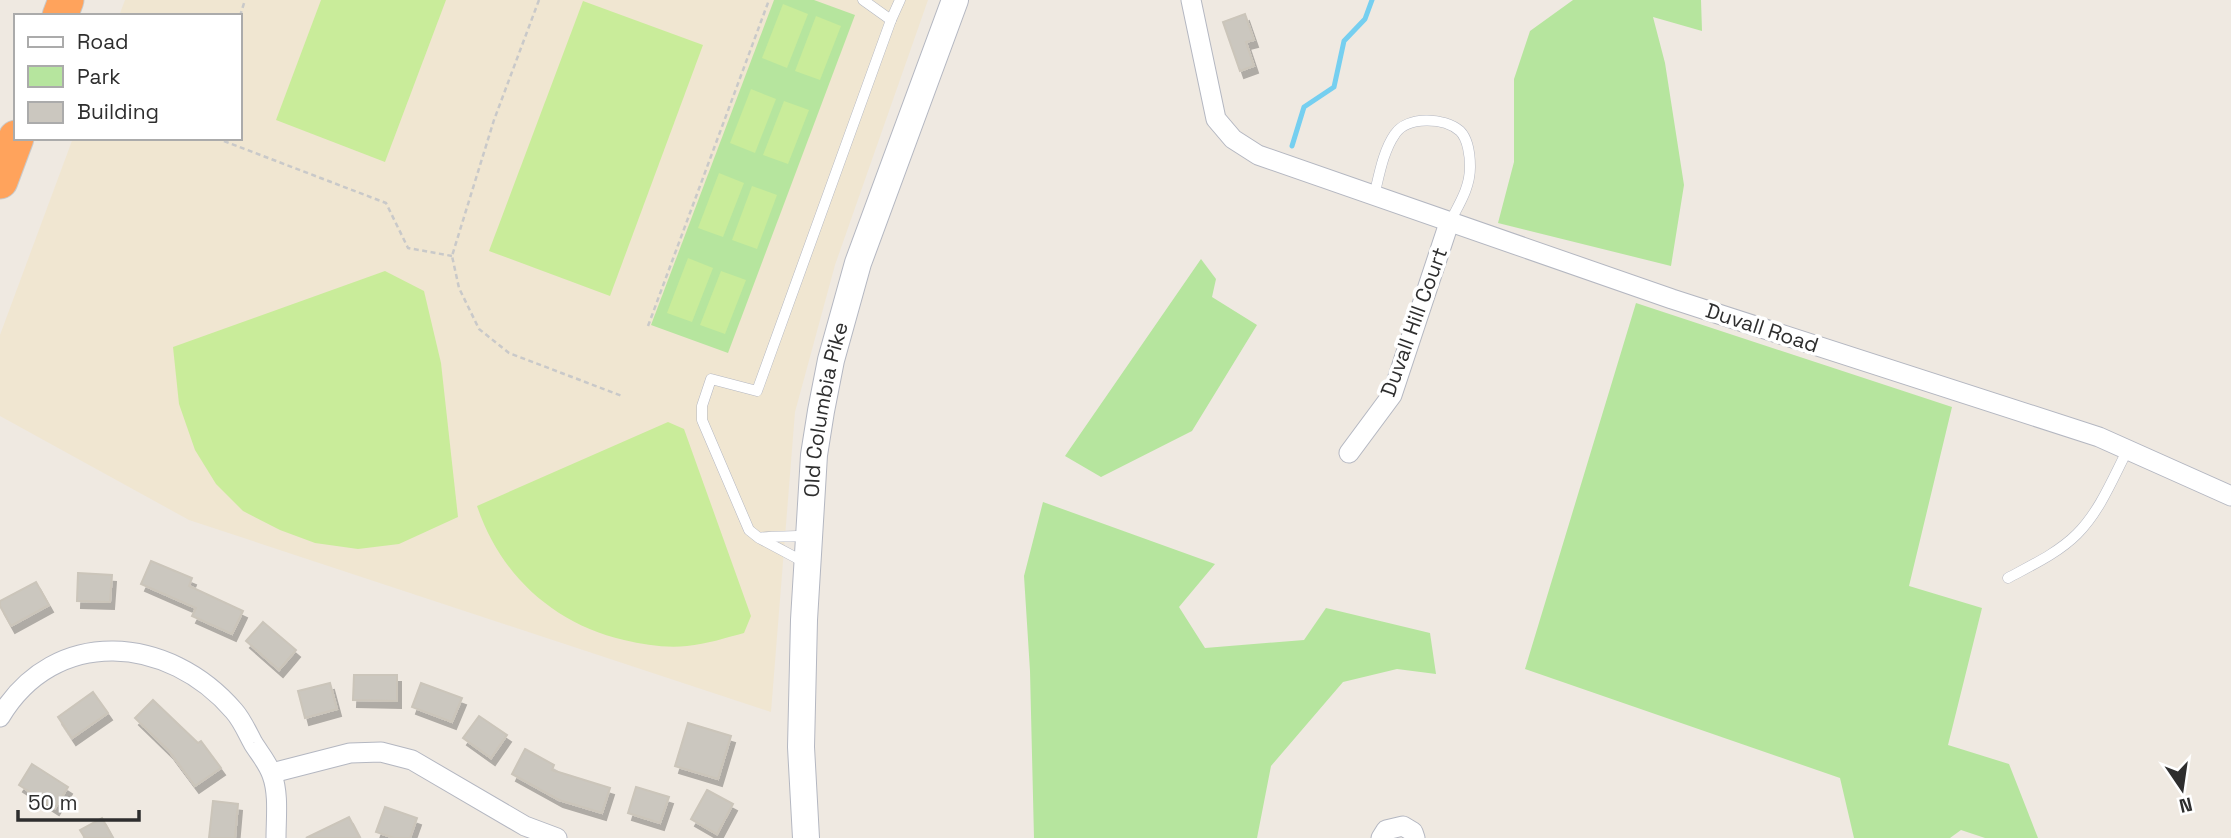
<svg xmlns="http://www.w3.org/2000/svg" width="2231" height="838" viewBox="0 0 2231 838" font-family="'Space Grotesk',sans-serif">
<style>
.education{fill:#f0e6d1}
.green{fill:#b6e59e}
.pitch{fill:#c9ec9a}
.lines{fill:none;stroke-linecap:round;stroke-linejoin:round}
.stream{stroke:#75cff0;stroke-width:5}
.building{fill:#cbc7bf;stroke:#cbc5ba;stroke-width:2;filter:url(#shadow)}
.lane-casing{stroke:#b4b7c1;stroke-width:11}
.street-casing{stroke:#b4b7c1;stroke-width:21}
.secondary-casing{stroke:#b4b7c1;stroke-width:28}
.highway-casing{stroke:#c9c9c9;stroke-width:37}
.path{stroke:#c9c9c9;stroke-width:2.5;stroke-dasharray:5 3.5;stroke-linecap:butt}
.lane{stroke:#fff;stroke-width:10}
.street{stroke:#fff;stroke-width:19}
.secondary{stroke:#fff;stroke-width:26}
.highway{stroke:#ffa35c;stroke-width:35}
.labels{text-anchor:middle;stroke-width:7;stroke-linejoin:round;paint-order:stroke}
.street-label{font-size:21px;fill:#2e2e2e;stroke:#fff}
</style>
<defs>
<filter id="shadow"><feDropShadow dx="4" dy="7" stdDeviation="0" flood-color="#0004"/></filter>
</defs>
<rect width="100%" height="100%" fill="#efe9e1"/>
<!-- education -->
<path class="education" d="M 125,0 L 928,0 L 835,265 L 795,412 L 771,712 L 189,520 L 0,416 L 0,335 L 73,138 L 240,138 L 240,16 L 119,16 Z"/>
<!-- green -->
<g class="green">
<path d="M 774,0 L 814,0 L 855,15 L 728,353 L 651,325 Z"/>
<path d="M 1573,0 L 1701,0 L 1702,31 L 1653,17 L 1665,63 L 1684,185 L 1671,266 L 1498,223 L 1514,162 L 1514,79 L 1530,31 Z"/>
<path d="M 1201,259 L 1216,279 L 1212,297 L 1257,325 L 1192,431 L 1101,477 L 1065,456 Z"/>
<path d="M 1636,303 L 1952,407 L 1909,586 L 1982,608 L 1948,745 L 2009,764 L 2038,838 L 1985,838 L 1961,830 L 1950,838 L 1854,838 L 1840,778 L 1525,669 Z"/>
<path d="M 1043,502 L 1215,564 L 1179,607 L 1205,648 L 1304,640 L 1326,608 L 1430,633 L 1436,674 L 1397,669 L 1343,682 L 1271,766 L 1257,838 L 1034,838 L 1030,671 L 1024,576 Z"/>
</g>
<!-- pitch -->
<g class="pitch">
<path d="M 321,0 L 446,0 L 385,162 L 276,120 Z"/>
<path d="M 583,1 L 703,45 L 610,296 L 489,251 Z"/>
<path d="M 783,4 L 808,14 L 787,68 L 762,58 Z"/>
<path d="M 816,16 L 841,26 L 820,80 L 795,71 Z"/>
<path d="M 751,89 L 776,99 L 755,153 L 730,143 Z"/>
<path d="M 784,101 L 809,110 L 788,164 L 763,155 Z"/>
<path d="M 719,173 L 744,183 L 723,237 L 698,228 Z"/>
<path d="M 752,186 L 777,195 L 757,249 L 732,240 Z"/>
<path d="M 688,258 L 713,268 L 692,322 L 667,313 Z"/>
<path d="M 385,271 L 424,291 L 441,363 L 458,517 L 399,544 L 358,549 L 315,543 L 280,530 L 243,511 L 216,484 L 195,450 L 179,404 L 173,347 Z"/>
<path d="M 721,271 L 746,280 L 725,334 L 700,325 Z"/>
<path d="M 668,422 L 684,429 L 751,616 L 744,633 C 725,638 707,644 687,646 C 666,648 645,645 624,640 C 554,624 500,575 477,506 Z"/>
</g>
<g class="lines">
<!-- stream -->
<path class="stream" d="M 1292,146 L 1304,107 L 1334,87 L 1344,41 L 1365,19 L 1372,0"/>
</g>
<!-- building -->
<g class="building">
<path d="M 1245,14 L 1254,40 L 1246,42 L 1254,66 L 1240,71 L 1223,22 Z"/>
<path d="M 151,561 L 192,578 L 189,586 L 243,611 L 232,634 L 192,616 L 196,608 L 141,584 Z"/>
<path d="M 78,573 L 112,575 L 110,602 L 77,601 Z"/>
<path d="M 36,582 L 49,605 L 11,626 L 0,606 L 0,601 Z"/>
<path d="M 263,622 L 296,650 L 279,670 L 246,641 Z"/>
<path d="M 354,675 L 397,675 L 397,701 L 353,700 Z"/>
<path d="M 330,683 L 337,709 L 305,718 L 298,691 Z"/>
<path d="M 421,683 L 462,698 L 452,722 L 412,707 Z"/>
<path d="M 93,692 L 108,713 L 72,738 L 58,717 Z"/>
<path d="M 153,700 L 198,743 L 201,741 L 221,768 L 195,786 L 169,751 L 135,718 Z"/>
<path d="M 479,716 L 507,735 L 491,758 L 463,738 Z"/>
<path d="M 688,723 L 731,736 L 718,779 L 675,766 Z"/>
<path d="M 525,749 L 554,765 L 552,770 L 610,788 L 602,813 L 559,800 L 512,774 Z"/>
<path d="M 32,764 L 68,787 L 55,808 L 19,785 Z"/>
<path d="M 636,787 L 669,797 L 660,823 L 628,813 Z"/>
<path d="M 707,790 L 733,804 L 717,834 L 691,819 Z"/>
<path d="M 213,801 L 238,804 L 235,838 L 209,838 Z"/>
<path d="M 385,807 L 417,818 L 410,838 L 394,838 L 376,832 Z"/>
<path d="M 349,817 L 360,838 L 306,838 Z"/>
<path d="M 102,818 L 113,838 L 85,838 L 80,830 Z"/>
</g>
<g class="lines">
<!-- lane casing -->
<g class="lane-casing">
<g id="lane">
<path d="M 863,0 L 891,20"/>
<path d="M 1374,196 C 1379,176 1383,151 1395,134 C 1407,116 1444,117 1460,131 C 1468,139 1470,156 1470,167 C 1470,188 1459,204 1450,222"/>
<path d="M 760,538 C 776,535 791,538 807,535"/>
<path d="M 806,563 L 759,538 L 749,530 L 702,420 L 702,406 L 711,379 L 757,391 L 891,20 L 900,0"/>
<path d="M 2008,578 C 2032,565 2058,553 2077,534 C 2100,511 2113,478 2128,449"/>
</g>
</g>
<!-- street casing -->
<g class="street-casing">
<g id="street">
<path d="M 1191,0 L 1216,119 L 1233,139 L 1258,155 L 1672,299 L 2099,437 L 2231,496"/>
<path d="M 1349,453 L 1392,395 L 1449,223"/>
<path d="M 0,717 C 55,625 169,635 234,711 C 242,720 247,732 253,743 C 259,753 268,763 272,775 C 279,794 276,818 276,838"/>
<path d="M 272,773 L 350,753 L 381,752 L 412,760 L 525,826 L 557,838"/>
<path d="M 1381,838 L 1386,830 L 1403,826 L 1413,832 L 1415,838"/>
</g>
</g>
<!-- secondary casing -->
<g class="secondary-casing">
<g id="secondary">
<path id="s1" d="M 806,838 L 801,747 L 804,620 L 814,455 L 821,411 L 831,360 L 858,263 L 955,0"/>
</g>
</g>
<!-- highway casing -->
<g class="highway-casing">
<g id="highway">
<path d="M 60,16 L 66,0"/>
<path d="M 0,181 L 16,138"/>
</g>
</g>
<!-- path -->
<g class="path">
<path d="M 539,0 L 494,120 L 452,256 L 459,288 L 479,329 L 509,353 L 622,396"/>
<path d="M 240,16 L 245,0"/>
<path d="M 216,138 L 386,203 L 408,248 L 452,256"/>
<path d="M 648,326 L 769,0"/>
</g>
<!-- lane -->
<use href="#lane" class="lane"/>
<!-- street -->
<use href="#street" class="street"/>
<!-- secondary -->
<use href="#secondary" class="secondary"/>
<!-- highway -->
<use href="#highway" class="highway"/>
</g>
<g class="labels">
<!-- street labels -->
<g class="street-label">
<text transform="translate(1414 322) rotate(-70)" y="7">Duvall Hill Court</text>
<text transform="translate(1762 328) rotate(18)" y="7">Duvall Road</text>
<text dy="7" stroke="none"><textPath href="#s1" startOffset="430">Old Columbia Pike</textPath></text>
</g>
</g>
<!-- legend -->
<rect x="14" y="14" width="228" height="126" fill="#ffffff" stroke="#ababab" stroke-width="2"/>
<rect x="28" y="37" width="35" height="10" fill="#ffffff" stroke="#ababab" stroke-width="2"/>
<text x="77" y="49" font-size="21" fill="#2e2e2e">Road</text>
<rect x="28" y="66" width="35" height="21" fill="#b6e59e" stroke="#ababab" stroke-width="2"/>
<text x="77" y="84" font-size="21" fill="#2e2e2e">Park</text>
<rect x="28" y="102" width="35" height="21" fill="#cbc7bf" stroke="#ababab" stroke-width="2"/>
<text x="77" y="119" font-size="21" fill="#2e2e2e">Building</text>
<!-- north arrow -->
<g transform="translate(2182 789) rotate(167)" stroke="#ffffff" stroke-width="5" paint-order="stroke">
<path d="M0-5L12 26L0 18L-12 26Z" fill="#2e2e2e"/>
<text y="-10" font-size="19" font-weight="bold" text-anchor="middle" fill="#2e2e2e">N</text>
</g>
<!-- scale -->
<path d="M18 810v10h121v-10" fill="none" stroke="#2e2e2e" stroke-width="3.5"/>
<text x="28" y="810" font-size="21" fill="#2e2e2e" stroke="#ffffff" stroke-width="5" paint-order="stroke">50 m</text>
</svg>
